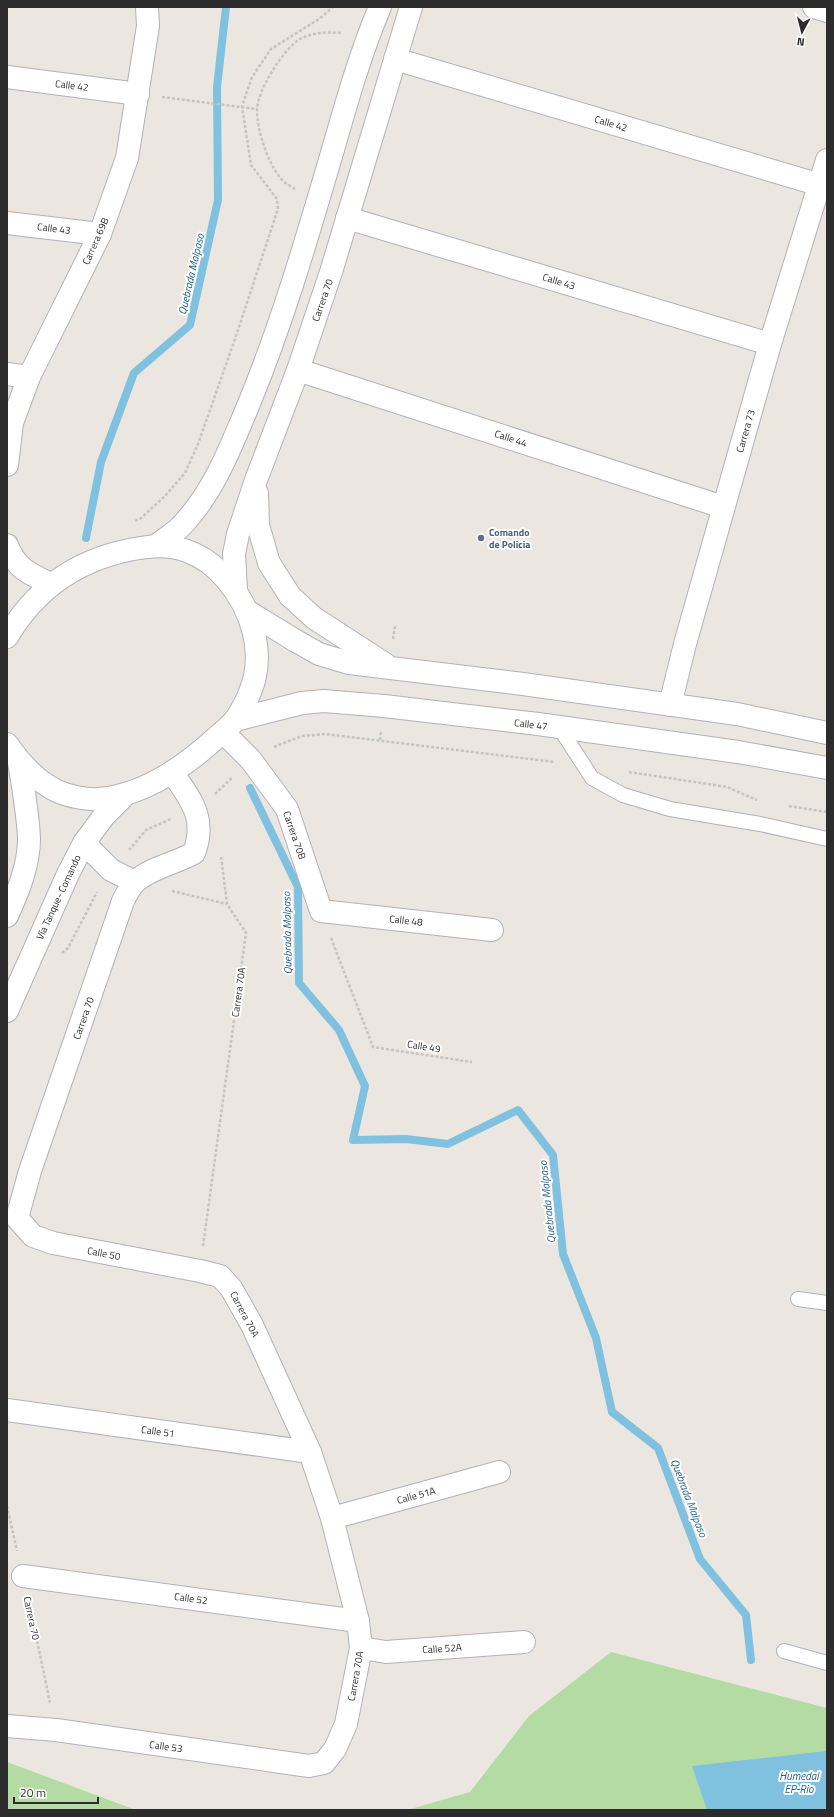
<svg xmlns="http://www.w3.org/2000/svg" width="834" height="1817" viewBox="0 0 834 1817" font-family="'Titillium Web',sans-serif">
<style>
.green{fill:#b3dba3}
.water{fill:#80c1e0}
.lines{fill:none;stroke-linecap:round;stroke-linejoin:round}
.stream{stroke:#80c1e0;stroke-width:8}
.lane-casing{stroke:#b0b1ba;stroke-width:16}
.street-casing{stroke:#b0b1ba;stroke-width:24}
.secondary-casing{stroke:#b0b1ba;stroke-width:24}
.path{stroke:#c4c4c4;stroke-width:2.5;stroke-dasharray:3 2;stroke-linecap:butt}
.lane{stroke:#fff;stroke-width:14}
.street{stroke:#fff;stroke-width:22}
.secondary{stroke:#fff;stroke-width:22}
.service-dot{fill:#5c6f8a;stroke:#fff;stroke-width:1.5}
.labels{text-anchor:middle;stroke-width:4;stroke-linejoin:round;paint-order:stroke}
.street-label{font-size:10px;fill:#2c2c2c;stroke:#fff}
.service-label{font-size:10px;font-weight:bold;fill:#4e5e75;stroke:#fff;text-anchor:start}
.water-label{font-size:11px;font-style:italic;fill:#1f608d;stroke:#fff}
</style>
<rect width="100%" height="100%" fill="#ebe7e0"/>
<!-- green -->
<g class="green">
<path d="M 611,1652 L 827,1708 L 827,1810 L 407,1810 L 470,1792 L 529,1716 Z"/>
<path d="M 7,1762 L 136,1810 L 7,1810 Z"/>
</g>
<!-- water -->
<path class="water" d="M 827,1751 L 827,1810 L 707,1810 L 692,1766 Z"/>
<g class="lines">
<!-- stream -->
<g class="stream">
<path d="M 86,538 L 101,462 L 134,373 L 190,325 L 218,200 L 217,87 L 226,7"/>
<path d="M 250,788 L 298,887 L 299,983 L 339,1030 L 365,1086 L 353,1140 L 406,1139 L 448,1144 L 518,1110 L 553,1155 L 563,1254 L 596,1338 L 612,1412 L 658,1448 L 700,1559 L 746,1615 L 751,1660"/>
</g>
<!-- lane casing -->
<g class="lane-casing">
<g id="lane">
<path d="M 559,727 L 592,778 L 623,795 L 670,809 L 760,824 L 827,839"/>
<path d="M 798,1299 L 827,1303"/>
<path d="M 784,1651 L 827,1663"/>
</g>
</g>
<!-- street casing -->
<g class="street-casing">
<g id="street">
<path d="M 395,59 L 827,187"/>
<path d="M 7,77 L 138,94"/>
<path d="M 347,218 L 770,344"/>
<path d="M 7,223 L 100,234"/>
<path d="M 298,370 L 723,507"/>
<path d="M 7,374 L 29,377"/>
<path d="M 7,465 L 12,423 L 29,377 L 100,234 L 127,158 L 148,26 L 147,7"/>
<path d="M 7,545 C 16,569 30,574 51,584"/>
<path d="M 670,705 L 685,644 L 770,344 L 827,160"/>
<path d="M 223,732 L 251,760 L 287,809 L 321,911 L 492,930"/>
<path d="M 84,843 L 111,870 L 135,882"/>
<path d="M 7,1410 L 310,1452"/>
<path d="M 332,1518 L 499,1472"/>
<path d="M 23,1576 L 358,1621"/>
<path d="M 361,1648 L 386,1652 L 524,1642"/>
<path d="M 7,1726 L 56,1730 L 309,1766 L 324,1763 L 335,1749 L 346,1724 L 361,1648 L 358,1621 L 332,1518 L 310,1452 L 252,1325 L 231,1288 L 220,1276 L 200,1271 L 53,1243 L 33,1236 L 17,1218 L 30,1171 L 123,901 C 126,895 130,887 135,882 C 150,868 176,863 194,853 C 207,818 191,800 172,772"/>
</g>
</g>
<!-- secondary casing -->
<g class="secondary-casing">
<g id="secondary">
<path d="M 814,7 L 827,11"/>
<path d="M 257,493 L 258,525 L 269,563 L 290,596 L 314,618 L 385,664"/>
<path d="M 157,545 C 166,538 178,531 185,522 C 215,489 231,446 248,406 C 282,324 307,238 332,153 C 346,104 360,54 380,7"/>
<path d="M 236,590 L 234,554 L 238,534 L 256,480 L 298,370 L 331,272 L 411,7"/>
<path d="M 247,611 L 296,641 L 319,654 L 349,663 L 523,684 L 737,714 L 827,733"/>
<path d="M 7,637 C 37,586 82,557 140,548 C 175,542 203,552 226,579 C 252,609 266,654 250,692 C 247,701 241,711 236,719 C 231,726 222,732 216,738 C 183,768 143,796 98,799 C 86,800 68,796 57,791 C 36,781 20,763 7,744"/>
<path d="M 235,720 L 302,703 L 324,701 L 384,706 L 538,724 L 738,752 L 827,768"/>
<path d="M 7,916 C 18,892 29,865 29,839 C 28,813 23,787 19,762"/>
<path d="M 7,1011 L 68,874 L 84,843 L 104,816 L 126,794"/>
</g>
</g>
<!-- path -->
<g class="path">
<path d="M 162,97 L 257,109"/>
<path d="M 295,189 C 291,186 286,184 282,180 C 268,164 257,131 257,110 C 257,91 284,48 300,39 C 314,32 327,32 342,33"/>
<path d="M 135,521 L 141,518 L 165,496 L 185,473 L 198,444 L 235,339 L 278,209 L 277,199 L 251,165 L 242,106 L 252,77 L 271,49 L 319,19 L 333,7"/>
<path d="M 393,639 L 395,626"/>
<path d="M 380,740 L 381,731"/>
<path d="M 274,747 L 302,736 L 325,734 L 555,762"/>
<path d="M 629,772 L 727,787 L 757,800"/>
<path d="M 215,794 L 233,777"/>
<path d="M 789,806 L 827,812"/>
<path d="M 129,850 L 146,830 L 171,819"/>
<path d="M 172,891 L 227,904"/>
<path d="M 331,938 L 373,1047 L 472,1062"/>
<path d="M 62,953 L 68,948 L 97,892"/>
<path d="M 203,1246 L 246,933 L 227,904 L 221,856"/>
<path d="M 7,1506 L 17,1551"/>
<path d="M 29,1602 L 50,1703"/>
</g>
<!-- lane -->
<use href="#lane" class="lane"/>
<!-- street -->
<use href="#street" class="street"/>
<!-- secondary -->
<use href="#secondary" class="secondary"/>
</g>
<!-- markers -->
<circle class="service-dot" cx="481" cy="538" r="4"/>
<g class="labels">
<!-- street labels -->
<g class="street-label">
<text transform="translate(72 85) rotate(7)" y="4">Calle 42</text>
<text transform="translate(611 123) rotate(17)" y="4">Calle 42</text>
<text transform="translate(54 228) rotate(7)" y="4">Calle 43</text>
<text transform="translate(95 241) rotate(-66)" y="4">Carrera 69B</text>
<text transform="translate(559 281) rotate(17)" y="4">Calle 43</text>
<text transform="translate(322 300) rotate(-71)" y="4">Carrera 70</text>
<text transform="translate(745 431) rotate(-74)" y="4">Carrera 73</text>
<text transform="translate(511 438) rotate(18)" y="4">Calle 44</text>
<text transform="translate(531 724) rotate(7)" y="4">Calle 47</text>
<text transform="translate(295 835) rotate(71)" y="4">Carrera 70B</text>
<text transform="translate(58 897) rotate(-65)" y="4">Vía Tanque- Comando</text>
<text transform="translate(406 920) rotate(6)" y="4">Calle 48</text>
<text transform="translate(238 992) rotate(-82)" y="4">Carrera 70A</text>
<text transform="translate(83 1018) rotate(-71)" y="4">Carrera 70</text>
<text transform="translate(424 1046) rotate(9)" y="4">Calle 49</text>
<text transform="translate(104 1253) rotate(11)" y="4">Calle 50</text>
<text transform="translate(245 1314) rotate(62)" y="4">Carrera 70A</text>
<text transform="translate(158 1431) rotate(8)" y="4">Calle 51</text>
<text transform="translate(416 1495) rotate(-15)" y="4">Calle 51A</text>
<text transform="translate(191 1598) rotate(8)" y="4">Calle 52</text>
<text transform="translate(32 1618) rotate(78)" y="4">Carrera 70</text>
<text transform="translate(442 1648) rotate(-4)" y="4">Calle 52A</text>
<text transform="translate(355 1676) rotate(-80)" y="4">Carrera 70A</text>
<text transform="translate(166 1746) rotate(8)" y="4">Calle 53</text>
</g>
<!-- service labels -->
<g class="service-label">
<text x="489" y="536">Comando<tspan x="489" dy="12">de Policia</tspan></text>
</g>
<!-- water labels -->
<g class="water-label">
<text transform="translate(191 274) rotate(-77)" y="4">Quebrada Malpaso</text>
<text transform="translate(287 933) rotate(-91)" y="4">Quebrada Malpaso</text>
<text transform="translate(547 1202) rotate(-96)" y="4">Quebrada Malpaso</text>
<text transform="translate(689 1498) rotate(69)" y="4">Quebrada Malpaso</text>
<text x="799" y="1780">Humedal<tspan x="799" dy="13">EP-Rio</tspan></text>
</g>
</g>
<!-- border -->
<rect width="834" height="1817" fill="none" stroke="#2c2c2c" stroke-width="16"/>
<!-- north arrow -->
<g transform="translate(802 32) rotate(187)" stroke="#ffffff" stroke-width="3" paint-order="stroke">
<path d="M0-3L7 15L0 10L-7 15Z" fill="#2c2c2c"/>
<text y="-6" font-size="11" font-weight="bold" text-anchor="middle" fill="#2c2c2c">N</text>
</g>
<!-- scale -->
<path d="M14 1797v6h84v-6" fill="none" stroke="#2c2c2c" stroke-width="2"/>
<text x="20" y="1797" font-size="12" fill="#2c2c2c" stroke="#ffffff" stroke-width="3" paint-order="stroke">20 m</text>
</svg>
